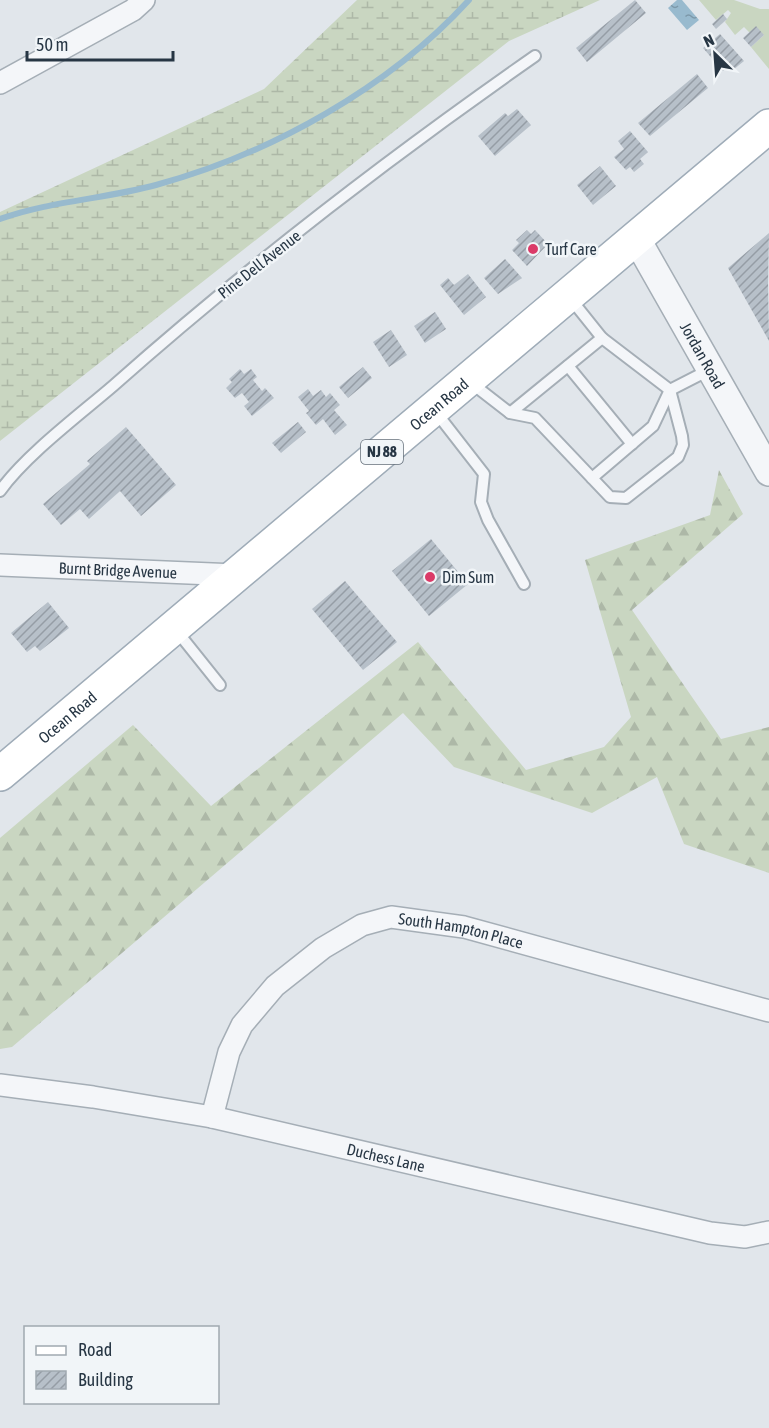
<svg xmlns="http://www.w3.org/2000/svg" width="769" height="1428" viewBox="0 0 769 1428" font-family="'Asap Condensed',sans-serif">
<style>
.grass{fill:#c9d6c1}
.forest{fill:url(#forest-firs)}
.wetland{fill:url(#wetland-marsh)}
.water{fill:url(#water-ripples)}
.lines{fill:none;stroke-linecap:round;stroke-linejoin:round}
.stream{stroke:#98bace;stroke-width:6}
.building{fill:url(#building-hatch)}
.service-casing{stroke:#a5aeb6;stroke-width:14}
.minor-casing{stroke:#a5aeb6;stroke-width:24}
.tertiary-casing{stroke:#a5aeb6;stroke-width:30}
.primary-casing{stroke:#9facb8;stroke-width:36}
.service{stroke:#f4f6f9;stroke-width:10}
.minor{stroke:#f4f6f9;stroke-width:21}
.tertiary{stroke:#f4f6f9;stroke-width:27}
.primary{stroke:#fff;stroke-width:33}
.poi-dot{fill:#db3a68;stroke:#f1f5f8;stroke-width:2}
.labels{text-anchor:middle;stroke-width:5;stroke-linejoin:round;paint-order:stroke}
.shield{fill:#f1f5f8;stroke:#646f7a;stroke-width:1.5}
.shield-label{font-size:15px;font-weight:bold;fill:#273644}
.poi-label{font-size:16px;fill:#273644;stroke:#f1f5f8;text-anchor:start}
.street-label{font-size:16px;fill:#273644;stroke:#f1f5f8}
</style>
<defs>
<pattern id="forest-firs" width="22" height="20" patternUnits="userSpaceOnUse" patternTransform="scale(1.5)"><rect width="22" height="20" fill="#c9d6c1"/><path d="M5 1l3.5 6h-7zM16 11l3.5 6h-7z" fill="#adb8a7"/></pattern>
<pattern id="wetland-marsh" width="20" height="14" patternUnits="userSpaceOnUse" patternTransform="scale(1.5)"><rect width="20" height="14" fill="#c9d6c1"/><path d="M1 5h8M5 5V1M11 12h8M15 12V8" fill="none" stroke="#adb8a7"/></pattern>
<pattern id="water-ripples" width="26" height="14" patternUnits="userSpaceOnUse" patternTransform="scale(1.5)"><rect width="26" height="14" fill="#98bace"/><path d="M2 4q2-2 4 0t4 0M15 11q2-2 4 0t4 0" fill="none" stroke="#7c98a9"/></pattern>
<pattern id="building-hatch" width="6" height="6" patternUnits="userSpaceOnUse" patternTransform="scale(1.5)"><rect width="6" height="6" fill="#b7c0c9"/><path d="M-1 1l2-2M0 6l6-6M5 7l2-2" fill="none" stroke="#959da5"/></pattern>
</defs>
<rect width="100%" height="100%" fill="#e1e6eb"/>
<!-- grass -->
<path class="grass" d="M 699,0 L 734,0 L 760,9 L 769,9 L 769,69 L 751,47 L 764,35 L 749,32 L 744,27 L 735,35 L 725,22 L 731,13 L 728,10 L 716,20 Z"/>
<!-- forest -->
<path class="forest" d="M 719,470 L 743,514 L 632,610 L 721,739 L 769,727 L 769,873 L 684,844 L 657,777 L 592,813 L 454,767 L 403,713 L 12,1047 L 0,1049 L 0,838 L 133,725 L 211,806 L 418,642 L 526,770 L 604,747 L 631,717 L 585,560 L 710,515 Z"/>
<!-- wetland -->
<path class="wetland" d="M 357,0 L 600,0 L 509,41 L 0,441 L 0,212 L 264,89 Z"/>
<!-- water -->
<path class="water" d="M 677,0 L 682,0 L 699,20 L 687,30 L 668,8 Z"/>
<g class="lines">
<!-- stream -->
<path class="stream" d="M 0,219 C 50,201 105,199 156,185 C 270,154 389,88 469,0"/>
</g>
<!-- building -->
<g class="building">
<path d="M 635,0 L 646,13 L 587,62 L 576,48 Z"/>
<path d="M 723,14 L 727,19 L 716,29 L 712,24 Z"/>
<path d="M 756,26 L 764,35 L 751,47 L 743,38 Z"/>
<path d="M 720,34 L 744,61 L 733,70 L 730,66 L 723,71 L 703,48 Z"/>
<path d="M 697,74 L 708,88 L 650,136 L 638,123 Z"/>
<path d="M 517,109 L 531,125 L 495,156 L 478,136 L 505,113 L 508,116 Z"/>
<path d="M 630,131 L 648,152 L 640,159 L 644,164 L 634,172 L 630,167 L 626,170 L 614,157 L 624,149 L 618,141 Z"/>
<path d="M 600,166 L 616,186 L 593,205 L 577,185 Z"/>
<path d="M 527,230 L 531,234 L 535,230 L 548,244 L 527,266 L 512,250 L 519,243 L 516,240 Z"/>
<path d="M 769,233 L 768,283 L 769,341 L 728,268 Z"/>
<path d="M 505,259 L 522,278 L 498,294 L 484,278 Z"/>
<path d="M 468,274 L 486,297 L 464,315 L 440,285 L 448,278 L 454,285 Z"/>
<path d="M 435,312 L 446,329 L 425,343 L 414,326 Z"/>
<path d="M 391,330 L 407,355 L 389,367 L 373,342 Z"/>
<path d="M 363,367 L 372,378 L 348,398 L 339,387 Z"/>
<path d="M 240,369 L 244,374 L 251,369 L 257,377 L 253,380 L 262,391 L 265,388 L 274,398 L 252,416 L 244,406 L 249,402 L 242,393 L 235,398 L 226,388 L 232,382 L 229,379 Z"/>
<path d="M 308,389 L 313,396 L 321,390 L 326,397 L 330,393 L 340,405 L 334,410 L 347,425 L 335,435 L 323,419 L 316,425 L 306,413 L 309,411 L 298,397 Z"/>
<path d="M 298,422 L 306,432 L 281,453 L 272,443 Z"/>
<path d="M 126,427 L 176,485 L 141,516 L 120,491 L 89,519 L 80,509 L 61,525 L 43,504 L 90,464 L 87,461 Z"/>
<path d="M 431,539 L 468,584 L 429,616 L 392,571 Z"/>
<path d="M 345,581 L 397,642 L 363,670 L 312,609 Z"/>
<path d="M 48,602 L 69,628 L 40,651 L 35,646 L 27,652 L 11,633 Z"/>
</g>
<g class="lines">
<!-- service casing -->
<g class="service-casing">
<g id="service">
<path d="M 568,366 L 632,444"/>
<path d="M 470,382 L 510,413 L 535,418 L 610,497 L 626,498 L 678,457 L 683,445 L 682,436 L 670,390 L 602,338 L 570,298"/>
<path d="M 435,411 L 484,474 L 481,502 L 488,520 L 524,584"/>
<path d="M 510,413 L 602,338"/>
<path d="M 592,478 L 653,426 L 670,390 L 711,369"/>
<path d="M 0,491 C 26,455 78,416 113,386 C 246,268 389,158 535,56"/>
<path d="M 176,630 L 220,685"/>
</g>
</g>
<!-- minor casing -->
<g class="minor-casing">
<g id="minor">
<path d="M 0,83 L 133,10 L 144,0"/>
<path id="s1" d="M 0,565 L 236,575"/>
<path id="s2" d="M 0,1085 L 93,1097 L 212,1117 L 710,1233 L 745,1237 L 769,1232"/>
<path id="s3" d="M 212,1117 L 229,1052 L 242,1025 L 275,986 L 323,948 L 362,925 L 391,917 L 464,927 L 769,1011"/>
</g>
</g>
<!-- tertiary casing -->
<g class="tertiary-casing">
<g id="tertiary">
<path id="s4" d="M 636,238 L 769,472"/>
</g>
</g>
<!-- primary casing -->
<g class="primary-casing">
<g id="primary">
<path id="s5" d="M 0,774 L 769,126"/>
</g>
</g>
<!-- service -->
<use href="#service" class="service"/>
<!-- minor -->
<use href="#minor" class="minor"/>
<!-- tertiary -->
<use href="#tertiary" class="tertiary"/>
<!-- primary -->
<use href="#primary" class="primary"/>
</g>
<!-- markers -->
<g class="poi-dot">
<circle cx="533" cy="249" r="6"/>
<circle cx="430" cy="577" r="6"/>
</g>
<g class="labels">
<!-- shield labels -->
<rect class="shield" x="361" y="440" width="42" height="24" rx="4.5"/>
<g class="shield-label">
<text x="382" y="457">NJ 88</text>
</g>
<!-- poi labels -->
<g class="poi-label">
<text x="545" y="255">Turf Care</text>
<text x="442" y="583">Dim Sum</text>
</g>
<!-- street labels -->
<g class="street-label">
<text transform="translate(259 264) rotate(-38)" y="6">Pine Dell Avenue</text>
<text dy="6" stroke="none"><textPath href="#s4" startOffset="135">Jordan Road</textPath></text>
<text dy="6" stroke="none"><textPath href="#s5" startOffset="574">Ocean Road</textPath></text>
<text dy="6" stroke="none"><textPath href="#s1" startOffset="118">Burnt Bridge Avenue</textPath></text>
<text dy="6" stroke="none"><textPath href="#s5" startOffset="88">Ocean Road</textPath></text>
<text dy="6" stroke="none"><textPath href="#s3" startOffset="356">South Hampton Place</textPath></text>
<text dy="6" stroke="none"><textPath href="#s2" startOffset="393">Duchess Lane</textPath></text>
</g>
</g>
<!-- legend -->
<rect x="24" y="1326" width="195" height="78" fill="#f1f5f8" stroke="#a0a9b0" stroke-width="1.5"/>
<rect x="36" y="1346" width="30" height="9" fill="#ffffff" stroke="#a0a9b0" stroke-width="1.5"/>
<text x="78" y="1356" font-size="18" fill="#273644">Road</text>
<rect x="36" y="1371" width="30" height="18" fill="url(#building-hatch)" stroke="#a0a9b0" stroke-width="1.5"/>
<text x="78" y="1386" font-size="18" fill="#273644">Building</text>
<!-- north arrow -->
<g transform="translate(715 54) rotate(335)" stroke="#f1f5f8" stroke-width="4.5" paint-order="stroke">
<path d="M0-4.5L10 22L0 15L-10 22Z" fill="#273644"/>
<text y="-9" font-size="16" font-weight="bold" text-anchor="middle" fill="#273644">N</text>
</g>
<!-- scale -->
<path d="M27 51v9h146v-9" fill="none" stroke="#273644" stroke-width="3"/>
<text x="36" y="51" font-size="18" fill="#273644" stroke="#f1f5f8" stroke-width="4.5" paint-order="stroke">50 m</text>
</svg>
